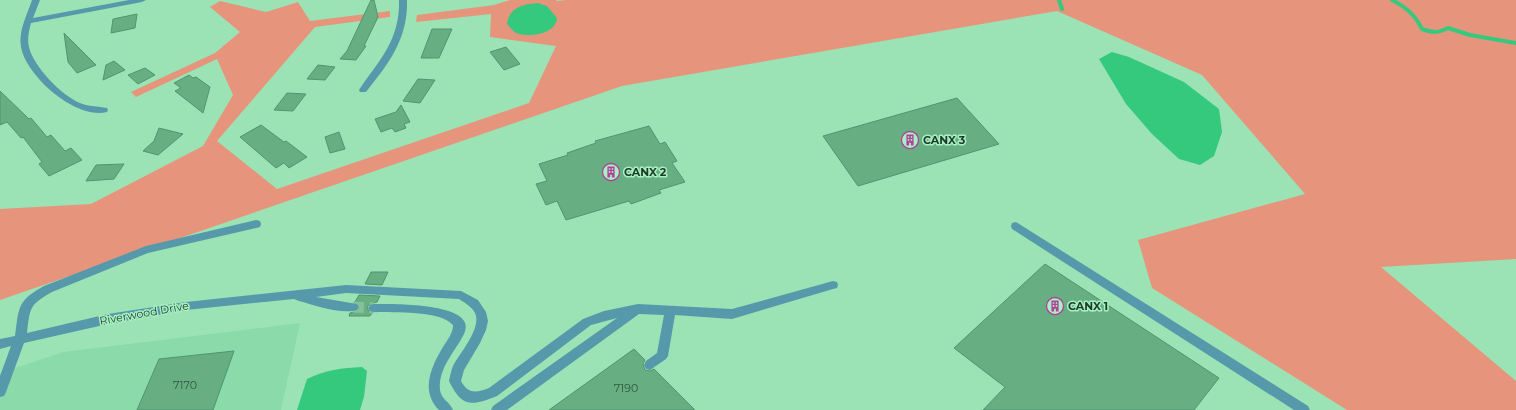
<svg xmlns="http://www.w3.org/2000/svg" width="1516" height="410" viewBox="0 0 1516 410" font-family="Montserrat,sans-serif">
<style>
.built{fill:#8adba9}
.green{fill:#e7947d}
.water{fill:#35c97e}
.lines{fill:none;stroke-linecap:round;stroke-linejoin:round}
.stream{stroke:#35c97e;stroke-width:4}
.building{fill:#67ae83;stroke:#4f966c}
.minor-tunnel{stroke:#82c199;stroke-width:11;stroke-dasharray:11 5.5;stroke-linecap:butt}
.minor{fill:#5699ab;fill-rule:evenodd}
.labels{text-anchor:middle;stroke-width:3;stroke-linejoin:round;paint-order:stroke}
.poi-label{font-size:11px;font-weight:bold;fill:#1d3a29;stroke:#a7f0c2;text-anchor:start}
.street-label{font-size:11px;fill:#1d3a29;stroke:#a7f0c2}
.near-number-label{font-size:11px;fill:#305740}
</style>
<rect width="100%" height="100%" fill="#9be3b5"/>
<!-- built -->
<path class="built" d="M 300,323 L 281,410 L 0,410 L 0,373 L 63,352 Z"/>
<!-- green -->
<path class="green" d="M 510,0 L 556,0 L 557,1 L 566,0 L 1516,0 L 1516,259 L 1381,267 L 1516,381 L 1516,410 L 1347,410 L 1152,288 L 1138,240 L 1305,194 L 1202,75 L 1057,11 L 622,86 L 0,300 L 0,209 L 91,204 L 203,146 L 233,95 L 217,59 L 136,97 L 131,92 L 215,53 L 240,32 L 210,7 L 220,1 L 266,12 L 298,2 L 310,21 L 390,11 L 390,17 L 315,27 L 217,141 L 277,189 L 529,103 L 556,46 L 490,37 L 491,14 L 416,22 L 417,15 L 494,5 Z"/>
<!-- water -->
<g class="water">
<path d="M 538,3 L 547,6 L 557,18 C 556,34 530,38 516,33 C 512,31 510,27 507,24 C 509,7 524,4 538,3 Z"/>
<path d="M 1112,52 L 1129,57 L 1184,82 L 1219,109 L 1222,132 L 1214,156 L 1200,165 L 1179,159 L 1152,134 L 1126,104 L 1099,59 Z"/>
<path d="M 362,367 L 367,371 L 364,397 L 360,410 L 297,410 L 307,379 C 325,370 342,368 362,367 Z"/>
</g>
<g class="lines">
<!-- stream -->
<g class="stream">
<path d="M 1059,0 L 1062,9"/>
<path d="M 1392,0 C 1406,7 1415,15 1422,29 C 1433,33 1438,33 1448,28 L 1470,35 L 1516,43"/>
</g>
</g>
<!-- building -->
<g class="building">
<path d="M 371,0 L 374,0 L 378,17 L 364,46 L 366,46 L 356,60 L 340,59 L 347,51 Z"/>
<path d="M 137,14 L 135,28 L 111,33 L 113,19 Z"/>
<path d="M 432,29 L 452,29 L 439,58 L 421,58 Z"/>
<path d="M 64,33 L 96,65 L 77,73 L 68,62 Z"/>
<path d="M 506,47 L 520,64 L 504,70 L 490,52 Z"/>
<path d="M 114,61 L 125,70 L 103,80 L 106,65 Z"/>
<path d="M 318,65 L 335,67 L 325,80 L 307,79 Z"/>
<path d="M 145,68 L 155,75 L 138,84 L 128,75 Z"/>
<path d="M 189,75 L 193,78 L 196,77 L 210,87 L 203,113 L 175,91 L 181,88 L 174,83 Z"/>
<path d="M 418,79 L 435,80 L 420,103 L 403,101 Z"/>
<path d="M 0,91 L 29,119 L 31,118 L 47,137 L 51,135 L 65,151 L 71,148 L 82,160 L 49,176 L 39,164 L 42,162 L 23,137 L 21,138 L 7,122 L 0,125 Z"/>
<path d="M 287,93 L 306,94 L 293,111 L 274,110 Z"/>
<path d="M 957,98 L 999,144 L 858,186 L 823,136 Z"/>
<path d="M 401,105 L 410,122 L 404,124 L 406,128 L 395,132 L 392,128 L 381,132 L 375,119 L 396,112 Z"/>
<path d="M 261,125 L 284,142 L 286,141 L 307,157 L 289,168 L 284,163 L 276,168 L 240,137 Z"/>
<path d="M 649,126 L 660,144 L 665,142 L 677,161 L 672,163 L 685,182 L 659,190 L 661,193 L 631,204 L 629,201 L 566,220 L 557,201 L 546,205 L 536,184 L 547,181 L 539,164 L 568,155 L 567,153 L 596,143 L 595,141 Z"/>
<path d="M 159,128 L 183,134 L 158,155 L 143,151 L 154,141 Z"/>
<path d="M 339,132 L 345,149 L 330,153 L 325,137 Z"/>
<path d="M 124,164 L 114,179 L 86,181 L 96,165 Z"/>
<path d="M 1045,264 L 1219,378 L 1194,410 L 983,410 L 1005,387 L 954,348 Z"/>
<path d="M 371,272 L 388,272 L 382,285 L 365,284 Z"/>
<path d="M 359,295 L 380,296 L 377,302 L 370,304 L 367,307 L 369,312 L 372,313 L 370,316 L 349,316 L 350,313 L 357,311 L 360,308 L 358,303 L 355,302 Z"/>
<path d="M 634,349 L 645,360 L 643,364 L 645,370 L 650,371 L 654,369 L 695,410 L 549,410 Z"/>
<path d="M 234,351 L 213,410 L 137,410 L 159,359 Z"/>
</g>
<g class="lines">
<!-- minor-tunnel -->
<path class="minor-tunnel" d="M 353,307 L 374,308"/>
<!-- minor -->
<g class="minor">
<path d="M 32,0 L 40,0 L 33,18 L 129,0 L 146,0 L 142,2 L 31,23 C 29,31 27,39 29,47 C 33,66 62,96 80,103 C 89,107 98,106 107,108 L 108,110 L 107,112 C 76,120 26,76 21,47 C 18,31 27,15 32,0 Z"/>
<path d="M 399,0 L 407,0 C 408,39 389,63 366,92 L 360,92 L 359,90 C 380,59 400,40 399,0 Z"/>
<path d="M 256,220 L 260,221 L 261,224 L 260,227 L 148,253 L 52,292 C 29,305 30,308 27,333 L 108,314 L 186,302 L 346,285 L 461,291 L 478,300 L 486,312 L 488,321 L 486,330 L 480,343 L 464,370 L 461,381 C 468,394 476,393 489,388 L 583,319 L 604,311 L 638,304 L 732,309 L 833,281 L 837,282 L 838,285 L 837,288 L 833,289 L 732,319 L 675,315 L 668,356 L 666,359 L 650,370 L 646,369 L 644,365 L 646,361 L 657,353 L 664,315 L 639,314 L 507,410 L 491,410 L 493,406 L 617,318 L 591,325 L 497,396 C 472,406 462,408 449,381 C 450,376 451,371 453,366 C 460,353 482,328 475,313 C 472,307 465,303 459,299 L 346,293 L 316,297 L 357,304 L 359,307 L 357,310 C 342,315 314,305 299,301 L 294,299 L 186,310 L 108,324 L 24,343 L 6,392 L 4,396 L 0,397 L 0,376 L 11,346 L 0,349 L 0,339 L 15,336 C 19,307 17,301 44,286 L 146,246 Z"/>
<path d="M 1016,222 L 1308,406 L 1310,410 L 1294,410 L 1012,229 L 1011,226 L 1012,223 Z"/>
<path d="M 374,304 C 390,304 480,302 464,334 C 455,352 438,368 440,390 C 441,399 450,402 453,410 L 439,410 C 420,391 431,367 443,347 C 447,340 453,334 453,325 C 440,310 394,313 374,312 L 370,311 L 368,308 L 370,305 Z"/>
</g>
</g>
<!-- icons -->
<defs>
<g id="building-ring" transform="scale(0.9)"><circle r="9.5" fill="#a7f0c2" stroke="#b2419c" stroke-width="1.5"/><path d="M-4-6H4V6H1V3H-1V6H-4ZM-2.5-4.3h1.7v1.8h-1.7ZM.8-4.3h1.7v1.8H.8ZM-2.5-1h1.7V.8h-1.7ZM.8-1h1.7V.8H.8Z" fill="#b2419c"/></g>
</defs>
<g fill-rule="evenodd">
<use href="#building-ring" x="910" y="140"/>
<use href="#building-ring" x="611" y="172"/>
<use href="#building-ring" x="1055" y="306"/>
</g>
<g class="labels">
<!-- poi labels -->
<g class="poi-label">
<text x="923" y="144">CANX 3</text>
<text x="624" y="176">CANX 2</text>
<text x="1068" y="310">CANX 1</text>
</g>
<!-- street labels -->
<g class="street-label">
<text transform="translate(144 313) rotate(-10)" y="4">Riverwood Drive</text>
</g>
<!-- near-number labels -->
<g class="near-number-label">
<text x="185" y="389">7170</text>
<text x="626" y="392">7190</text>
</g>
</g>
</svg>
